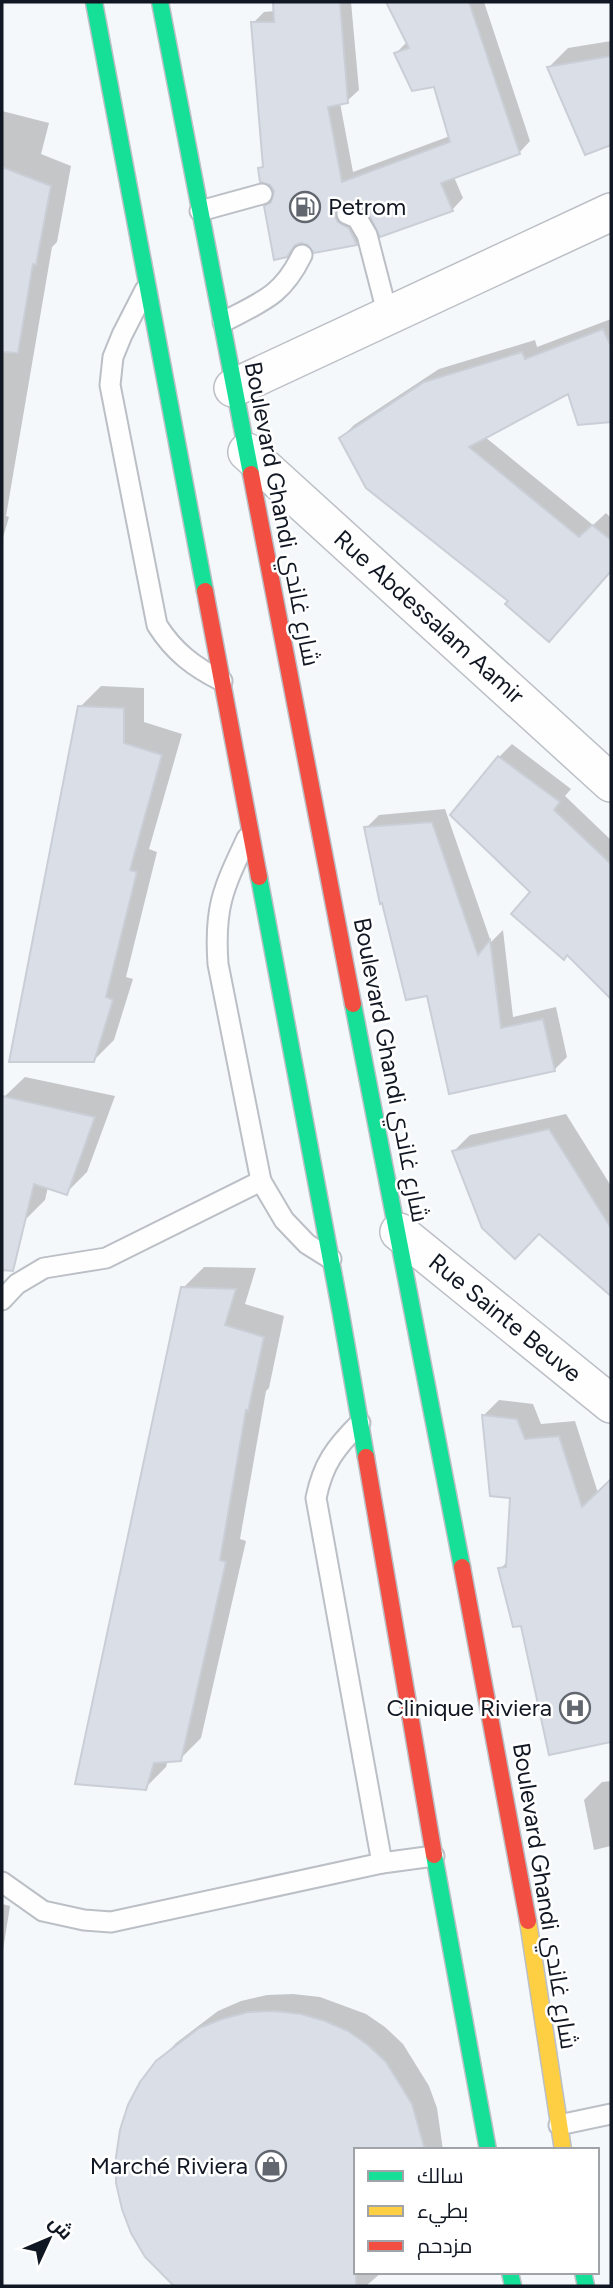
<svg xmlns="http://www.w3.org/2000/svg" width="613" height="2288" viewBox="0 0 613 2288" font-family="Figtree,Cairo,sans-serif">
<style>
.shadow{fill:#0003}
.building{fill:#dadfe7;stroke:#caced6;stroke-width:2}
.lines{fill:none;stroke-linecap:round;stroke-linejoin:round}
.lane-casing{stroke:#bbbfc6;stroke-width:23}
.street-casing{stroke:#bbbfc6;stroke-width:40}
.fast-casing{stroke:#bbbfc6;stroke-width:19}
.slow-casing{stroke:#bbbfc6;stroke-width:19}
.jam-casing{stroke:#bbbfc6;stroke-width:19}
.lane{stroke:#fefefe;stroke-width:19}
.street{stroke:#fefefe;stroke-width:37}
.fast{stroke:#16e098;stroke-width:16}
.slow{stroke:#ffcf43;stroke-width:16}
.jam{stroke:#f24e42;stroke-width:16}
.labels{text-anchor:middle;stroke-width:5;stroke-linejoin:round;paint-order:stroke}
.poi-label{font-size:24px;fill:#121823;stroke:#fff;text-anchor:end}
.street-label{font-size:24px;fill:#121823;stroke:#fff}
</style>
<rect width="100%" height="100%" fill="#f5f8fb"/>
<!-- shadow -->
<g class="shadow">
<path d="M 275,2 L 351,2 L 359,90 L 347,101 L 340,103 L 353,172 L 450,136 L 435,85 L 396,53 L 407,42 L 388,2 L 484,2 L 530,141 L 519,153 L 454,177 L 463,198 L 452,210 L 368,210 L 362,205 L 346,201 L 349,211 L 367,232 L 356,243 L 301,241 L 286,256 L 266,207 L 274,199 L 276,191 L 260,168 L 265,164 L 253,23 L 264,12 L 275,11 Z"/>
<path d="M 611,41 L 611,143 L 586,153 L 549,67 L 568,48 Z"/>
<path d="M 2,111 L 49,123 L 41,154 L 71,166 L 57,242 L 52,247 L 6,516 L 9,517 L 2,541 Z"/>
<path d="M 611,319 L 611,420 L 579,423 L 569,392 L 485,437 L 593,525 L 606,513 L 611,518 L 611,570 L 562,627 L 511,601 L 341,438 L 354,425 L 439,369 L 535,340 L 537,347 Z"/>
<path d="M 101,686 L 144,688 L 144,722 L 182,734 L 149,849 L 157,852 L 126,977 L 133,979 L 114,1040 L 93,1061 L 80,707 Z"/>
<path d="M 512,744 L 571,789 L 565,796 L 611,840 L 611,997 L 567,953 L 532,892 L 499,757 Z"/>
<path d="M 445,809 L 491,942 L 503,930 L 513,1017 L 556,1007 L 567,1057 L 554,1070 L 428,994 L 366,828 L 379,815 Z"/>
<path d="M 25,1077 L 115,1096 L 87,1172 L 66,1193 L 48,1187 L 45,1200 L 24,1221 L 2,1214 L 2,1110 L 4,1097 Z"/>
<path d="M 566,1114 L 611,1186 L 611,1294 L 540,1232 L 454,1151 L 470,1135 Z"/>
<path d="M 204,1267 L 256,1268 L 245,1304 L 284,1316 L 269,1388 L 266,1391 L 240,1539 L 246,1541 L 201,1738 L 180,1759 L 168,1760 L 166,1767 L 145,1788 L 183,1288 Z"/>
<path d="M 499,1400 L 533,1404 L 541,1424 L 575,1421 L 598,1493 L 611,1481 L 611,1740 L 550,1753 L 522,1624 L 500,1569 L 508,1561 L 512,1496 L 483,1416 Z"/>
<path d="M 611,1781 L 611,1846 L 594,1850 L 584,1800 L 602,1782 Z"/>
<path d="M 2,1904 L 10,1906 L 2,1956 Z"/>
<path d="M 293,1994 L 320,1997 L 366,2014 L 385,2027 L 403,2044 L 429,2086 L 437,2108 L 443,2150 L 356,2150 L 356,2272 L 382,2272 L 366,2286 L 178,2286 L 146,2256 L 158,2062 L 176,2043 L 218,2011 L 241,2001 L 267,1995 Z"/>
</g>
<!-- building -->
<g class="building">
<path d="M 273,2 L 340,2 L 348,103 L 328,107 L 342,182 L 450,142 L 434,87 L 412,91 L 394,53 L 409,48 L 386,2 L 469,2 L 520,154 L 441,183 L 453,211 L 380,237 L 367,211 L 362,207 L 345,202 L 336,209 L 335,216 L 338,222 L 349,228 L 357,245 L 314,253 L 308,245 L 301,243 L 295,245 L 287,257 L 274,260 L 264,206 L 271,202 L 274,191 L 270,185 L 260,182 L 258,168 L 263,167 L 251,22 L 274,22 Z"/>
<path d="M 611,56 L 611,145 L 585,155 L 547,67 Z"/>
<path d="M 2,167 L 51,186 L 36,265 L 33,264 L 18,353 L 2,352 Z"/>
<path d="M 603,329 L 611,346 L 611,422 L 578,425 L 568,394 L 469,447 L 579,537 L 592,525 L 611,540 L 611,571 L 549,642 L 505,604 L 508,601 L 366,488 L 339,438 L 424,382 L 522,352 L 525,359 Z"/>
<path d="M 78,706 L 124,708 L 124,743 L 162,755 L 130,870 L 137,872 L 106,997 L 113,1000 L 94,1062 L 9,1062 Z"/>
<path d="M 498,756 L 560,802 L 554,810 L 611,864 L 611,999 L 567,955 L 564,960 L 511,914 L 530,892 L 450,815 Z"/>
<path d="M 432,822 L 478,955 L 490,940 L 501,1028 L 543,1019 L 555,1071 L 449,1094 L 427,996 L 406,1000 L 382,903 L 380,904 L 364,827 Z"/>
<path d="M 2,1096 L 95,1117 L 67,1195 L 34,1184 L 13,1271 L 2,1270 Z"/>
<path d="M 549,1129 L 611,1228 L 611,1296 L 539,1234 L 515,1259 L 482,1228 L 452,1151 Z"/>
<path d="M 181,1287 L 236,1289 L 225,1325 L 264,1337 L 248,1411 L 246,1410 L 220,1560 L 226,1562 L 181,1761 L 154,1763 L 146,1790 L 75,1784 Z"/>
<path d="M 482,1415 L 517,1419 L 525,1439 L 559,1436 L 582,1507 L 611,1479 L 611,1742 L 549,1755 L 521,1626 L 513,1627 L 498,1568 L 506,1567 L 510,1498 L 490,1496 Z"/>
<path d="M 275,2011 L 301,2014 L 325,2021 L 348,2031 L 368,2045 L 386,2062 L 412,2104 L 425,2150 L 356,2150 L 356,2286 L 174,2286 L 145,2257 L 131,2233 L 122,2209 L 116,2183 L 116,2157 L 120,2130 L 128,2105 L 140,2082 L 156,2061 L 199,2028 L 222,2019 L 248,2012 Z"/>
</g>
<g class="lines">
<!-- lane casing -->
<g class="lane-casing">
<g id="lane">
<path d="M 200,211 L 262,194"/>
<path d="M 347,214 L 357,218 L 367,235 L 388,316"/>
<path d="M 145,290 L 122,335 L 113,357 L 110,385 L 157,625 C 174,652 194,667 222,681"/>
<path d="M 223,322 C 263,301 282,296 302,255"/>
<path d="M 247,838 C 223,889 214,907 218,964 L 261,1181 L 284,1220 L 307,1244 L 331,1259"/>
<path d="M 2,1300 L 17,1284 L 44,1268 L 106,1258 L 261,1181"/>
<path d="M 360,1423 C 335,1448 323,1464 316,1498 L 382,1863"/>
<path d="M 2,1882 L 43,1911 L 84,1920 L 111,1922 L 382,1863 L 434,1856"/>
<path d="M 559,2125 L 611,2114"/>
</g>
</g>
<!-- street casing -->
<g class="street-casing">
<g id="street">
<path d="M 233,388 L 611,212"/>
<path d="M 247,452 L 611,783"/>
<path d="M 399,1232 L 611,1404"/>
</g>
</g>
<!-- fast casing -->
<g class="fast-casing">
<g id="fast">
<path d="M 94,2 L 205,591"/>
<path d="M 160,2 L 251,474"/>
<path d="M 259,877 L 341,1314 L 366,1457"/>
<path d="M 353,1004 L 462,1567"/>
<path d="M 434,1855 L 488,2150"/>
<path d="M 510,2272 L 513,2286"/>
<path d="M 583,2272 L 586,2286"/>
</g>
</g>
<!-- slow casing -->
<g class="slow-casing">
<path id="slow" d="M 528,1921 L 563,2150"/>
</g>
<!-- jam casing -->
<g class="jam-casing">
<g id="jam">
<path d="M 251,474 L 353,1004"/>
<path d="M 205,591 L 259,877"/>
<path d="M 366,1457 L 434,1855"/>
<path d="M 462,1567 L 528,1921"/>
</g>
</g>
<!-- lane -->
<use href="#lane" class="lane"/>
<!-- street -->
<use href="#street" class="street"/>
<!-- fast -->
<use href="#fast" class="fast"/>
<!-- slow -->
<use href="#slow" class="slow"/>
<!-- jam -->
<use href="#jam" class="jam"/>
</g>
<!-- icons -->
<defs>
<g id="fuel-ring" transform="scale(1.575)"><circle r="9.5" fill="#fff" stroke="#61666f" stroke-width="1.5"/><path d="M-5.5-6h7V0h2V4h1.3V-2.5L3-4.5l.8-.8L6-3V5H2.5V1h-1V6h-7ZM-4.2-4.7v3.2H.2V-4.7Z" fill="#61666f"/></g>
<g id="hospital-ring" transform="scale(1.575)"><circle r="9.5" fill="#fff" stroke="#61666f" stroke-width="1.5"/><path d="M-5-5h3v3.5h4V-5h3V5h-3V1.5h-4V5h-3Z" fill="#61666f"/></g>
<g id="shop-ring" transform="scale(1.575)"><circle r="9.5" fill="#fff" stroke="#61666f" stroke-width="1.5"/><path d="M-5-2.5h2.3a2.7 3.5 0 0 1 5.4 0H5L5.5 6h-11ZM-1.5-2.5h3a1.5 2.3 0 0 0-3 0Z" fill="#61666f"/></g>
</defs>
<g fill-rule="evenodd">
<use href="#fuel-ring" x="305" y="207"/>
<use href="#hospital-ring" x="575" y="1708"/>
<use href="#shop-ring" x="271" y="2166"/>
</g>
<g class="labels">
<!-- poi labels -->
<g class="poi-label">
<text x="328" y="215" text-anchor="start">Petrom</text>
<text x="552" y="1716">Clinique Riviera</text>
<text x="248" y="2174">Marché Riviera</text>
</g>
<!-- street labels -->
<g class="street-label">
<text transform="translate(282 514) rotate(79)" y="8">Boulevard Ghandi شارع غاندي</text>
<text transform="translate(429 617) rotate(42)" y="8">Rue Abdessalam Aamir</text>
<text transform="translate(391 1070) rotate(79)" y="8">Boulevard Ghandi شارع غاندي</text>
<text transform="translate(505 1318) rotate(39)" y="8">Rue Sainte Beuve</text>
<text transform="translate(545 1896) rotate(81)" y="8">Boulevard Ghandi شارع غاندي</text>
</g>
</g>
<!-- border -->
<rect width="613" height="2288" fill="none" stroke="#121823" stroke-width="7"/>
<!-- legend -->
<rect x="354" y="2148" width="245" height="126" fill="#ffffff" stroke="#a0a3a7" stroke-width="2"/>
<rect x="368" y="2171" width="35" height="10" fill="#16e098" stroke="#a0a3a7" stroke-width="2"/>
<text x="417" y="2183" font-size="21" fill="#121823">سالك</text>
<rect x="368" y="2206" width="35" height="10" fill="#ffcf43" stroke="#a0a3a7" stroke-width="2"/>
<text x="417" y="2218" font-size="21" fill="#121823">بطيء</text>
<rect x="368" y="2241" width="35" height="10" fill="#f24e42" stroke="#a0a3a7" stroke-width="2"/>
<text x="417" y="2253" font-size="21" fill="#121823">مزدحم</text>
<!-- north arrow -->
<g transform="translate(49 2239) rotate(46)" stroke="#ffffff" stroke-width="5" paint-order="stroke">
<path d="M0-5L12 26L0 18L-12 26Z" fill="#121823"/>
<text y="-10" font-size="19" font-weight="bold" text-anchor="middle" fill="#121823">ش</text>
</g>
</svg>
